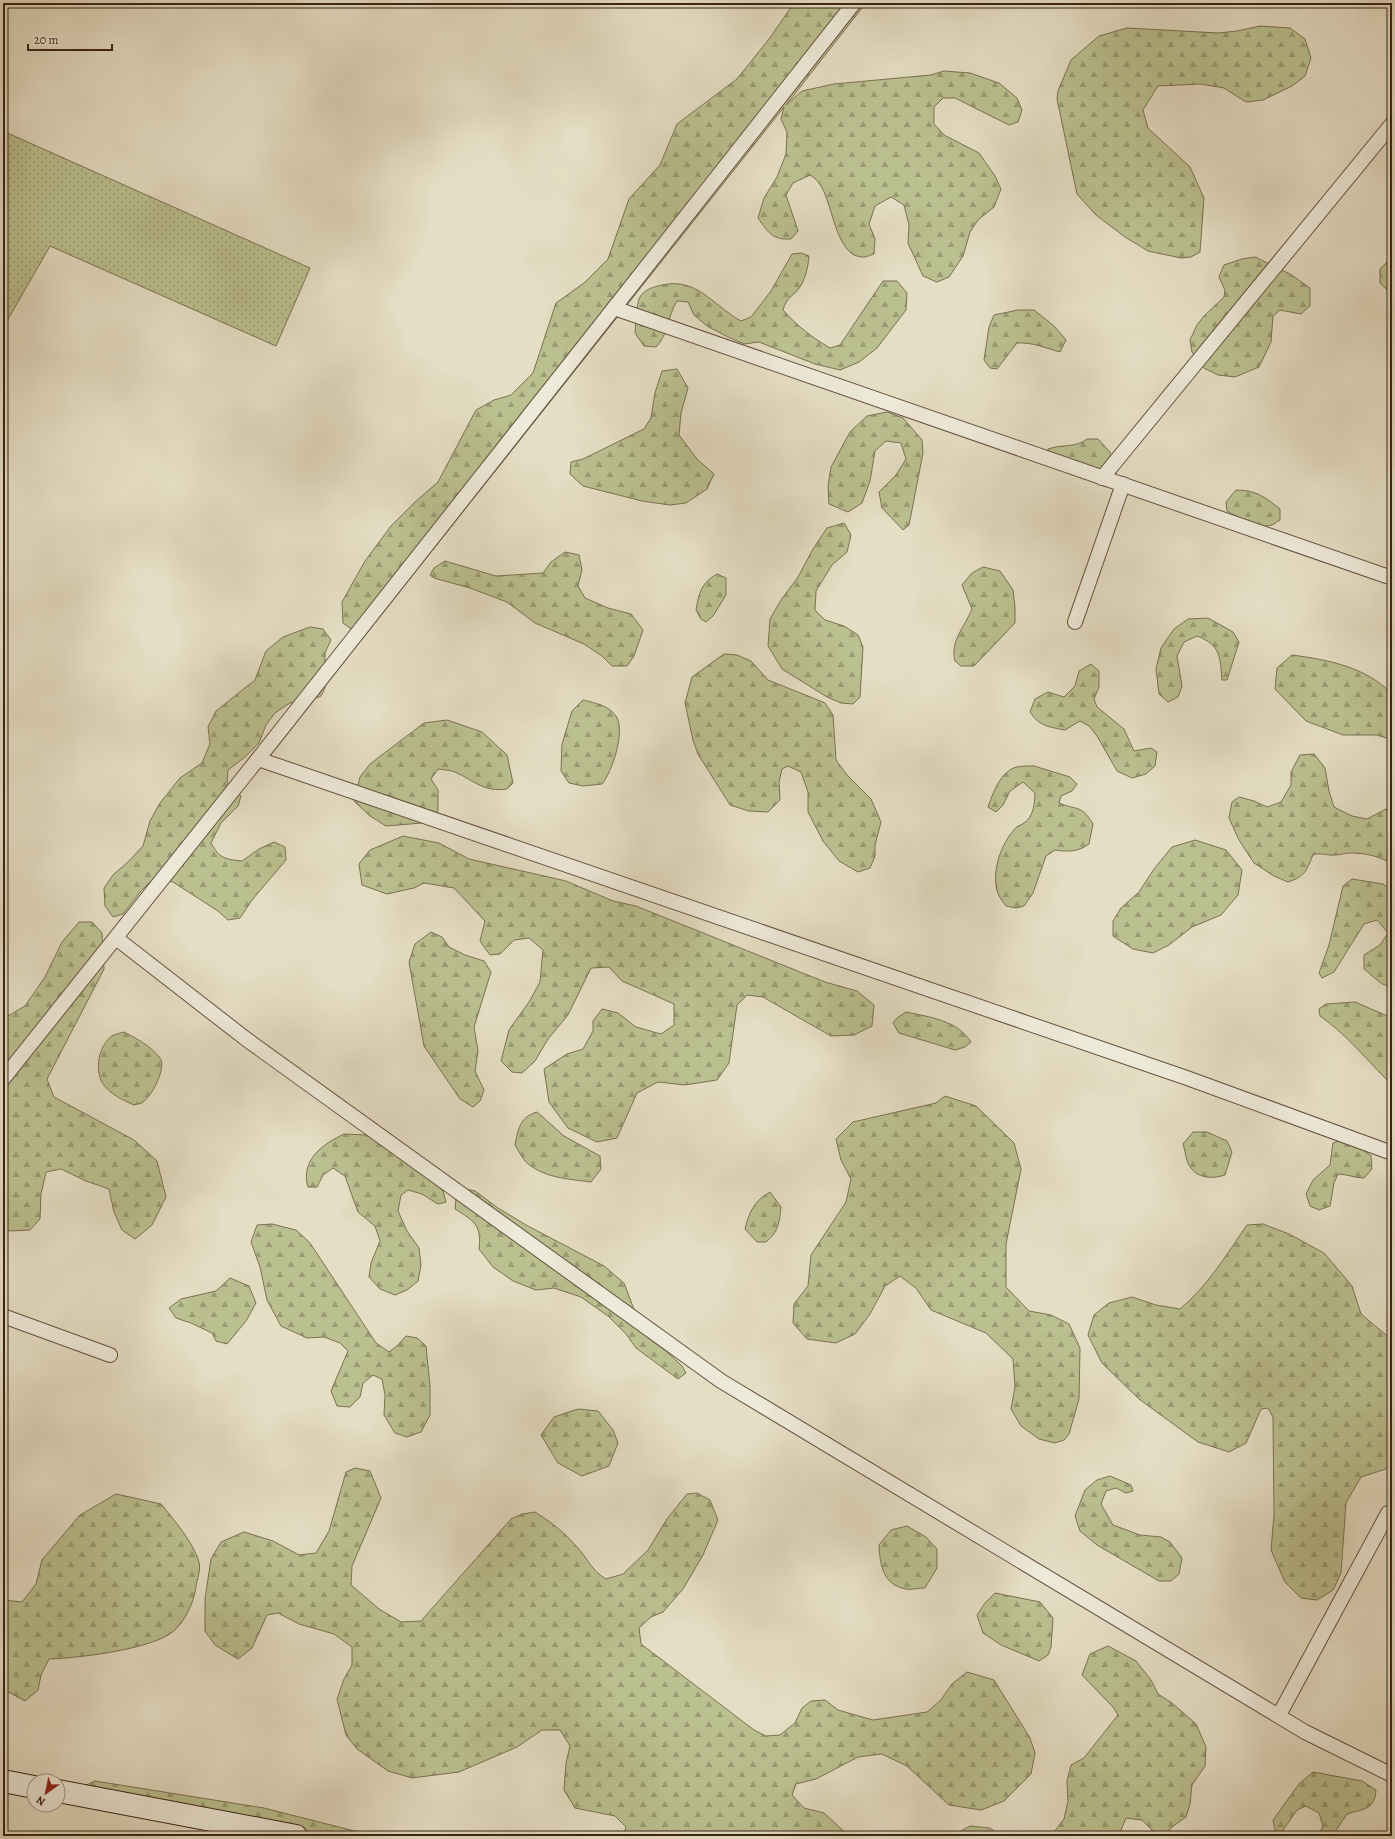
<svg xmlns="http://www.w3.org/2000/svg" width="1395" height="1839" viewBox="0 0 1395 1839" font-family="Alegreya,serif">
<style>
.grass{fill:url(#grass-dots);stroke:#7b7152}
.forest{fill:url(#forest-firs);stroke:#7b7152}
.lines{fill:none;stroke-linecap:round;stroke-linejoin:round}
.service-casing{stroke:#665141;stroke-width:16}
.secondary-casing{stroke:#3b2215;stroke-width:24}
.service{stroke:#eeead9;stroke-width:14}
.secondary{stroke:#eeead9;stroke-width:22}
</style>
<defs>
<pattern id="grass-dots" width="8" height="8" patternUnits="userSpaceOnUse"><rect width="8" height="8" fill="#bbc090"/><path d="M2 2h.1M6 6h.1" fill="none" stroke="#999c74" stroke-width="1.8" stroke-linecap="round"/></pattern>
<pattern id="forest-firs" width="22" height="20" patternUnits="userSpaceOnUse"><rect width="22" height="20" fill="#bbc090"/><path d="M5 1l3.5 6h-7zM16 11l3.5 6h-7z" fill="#999c74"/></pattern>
</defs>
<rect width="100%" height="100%" fill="#e5dec4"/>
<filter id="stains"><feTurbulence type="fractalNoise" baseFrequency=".005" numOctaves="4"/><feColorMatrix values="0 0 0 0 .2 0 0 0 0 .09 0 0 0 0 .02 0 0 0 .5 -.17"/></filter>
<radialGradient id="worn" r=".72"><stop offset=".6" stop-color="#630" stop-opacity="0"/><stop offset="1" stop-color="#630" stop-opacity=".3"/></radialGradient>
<!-- grass -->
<path class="grass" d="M 3,131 L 310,268 L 276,346 L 50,246 L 7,321 L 3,319 Z"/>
<!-- forest -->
<g class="forest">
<path d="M 794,3 L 866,3 L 786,105 L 802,91 L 834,84 L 931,75 L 944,71 L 970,73 L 999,83 L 1017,98 L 1022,110 L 1018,122 L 1009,125 L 955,98 L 943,98 L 934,107 L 934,124 L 944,135 L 979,153 L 995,176 L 1001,189 L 994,207 L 978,220 L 970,232 L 963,256 L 949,277 L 937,282 L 923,276 L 908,243 L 909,225 L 904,205 L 891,197 L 875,206 L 869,224 L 875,239 L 874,254 C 870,255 865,258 862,257 C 835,256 833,201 819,183 C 817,180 813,177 810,175 L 793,183 L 786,195 L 798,231 L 791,239 C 772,240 769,233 758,218 L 764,198 L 777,177 L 786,154 L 787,132 L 781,119 L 784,107 L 366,634 L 357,633 L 343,623 L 342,602 L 365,561 L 391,526 L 414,503 L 438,482 L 476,410 L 494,400 L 511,395 L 533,373 L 556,303 L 584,283 L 608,259 L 629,199 L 660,165 L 677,124 L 737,79 L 769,39 Z"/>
<path d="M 1260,26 L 1290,28 L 1305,39 L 1311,58 L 1305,76 L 1292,86 L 1263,100 L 1246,102 L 1224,88 L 1201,84 L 1158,86 L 1143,110 L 1148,128 L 1190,167 L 1204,198 L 1200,252 L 1191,257 L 1181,258 L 1148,251 L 1125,237 L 1096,215 L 1077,194 L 1057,99 L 1058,91 L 1071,60 L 1099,36 L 1127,28 L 1218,33 L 1237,31 Z"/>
<path d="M 801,253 L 809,256 C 808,267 806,277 800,287 C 793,297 787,296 783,310 C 797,326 813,338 830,348 L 840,345 L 883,281 L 897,281 L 907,293 L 906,310 L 877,348 L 859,362 L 840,370 L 815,364 L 759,342 L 744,344 L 728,337 L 707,326 L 694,315 L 688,302 L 677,301 C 667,317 669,334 656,347 L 644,346 L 635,333 C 636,324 636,304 640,297 C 644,290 651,288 658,286 C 696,275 712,305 741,321 L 751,317 L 771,291 L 792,254 Z"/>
<path d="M 1255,257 L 1290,274 L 1310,288 L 1310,306 L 1301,314 L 1280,310 L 1273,316 L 1271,342 L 1259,367 L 1235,377 L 1218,375 L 1204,368 L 1192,352 L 1190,340 L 1197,325 L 1204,316 L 1224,297 L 1225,290 L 1219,277 L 1224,265 L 1242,259 Z"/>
<path d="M 1392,257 L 1392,291 L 1389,292 L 1380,283 L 1380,269 Z"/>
<path d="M 1018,310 L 1034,310 L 1054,326 L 1066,340 L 1060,352 C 1046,348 1032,342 1017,343 L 997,369 L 990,368 L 984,360 L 989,327 L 994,315 Z"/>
<path d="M 677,369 L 688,388 L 681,413 L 679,435 L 697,459 L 714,474 L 707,489 L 686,503 L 670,505 L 642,501 L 583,486 L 570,474 L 571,462 L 583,459 L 644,429 L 651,418 L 655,393 L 662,371 Z"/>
<path d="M 887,412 L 903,418 L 922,440 L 923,453 L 909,525 L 903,530 L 882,508 L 879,492 L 896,475 L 906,459 L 901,443 L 886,441 L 875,451 L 870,481 L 862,503 L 848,512 L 829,504 L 828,486 L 831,467 L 850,432 L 867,416 Z"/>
<path d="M 1087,439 L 1098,439 L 1110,452 L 1117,471 L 1111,485 L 1106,487 L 1049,464 L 1048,449 C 1062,444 1076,448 1087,439 Z"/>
<path d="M 1236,490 C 1256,490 1265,497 1280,509 L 1280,520 C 1277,521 1275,524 1272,525 C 1261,529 1237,517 1227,511 L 1226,502 Z"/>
<path d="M 844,523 L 851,535 L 847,552 L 832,565 L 816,591 L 815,610 L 825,620 L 844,626 L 858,635 L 863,647 L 860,697 L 853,704 L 841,703 L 827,697 L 782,669 L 768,646 L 770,619 L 781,600 L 798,577 L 813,549 L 827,528 Z"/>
<path d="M 565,552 L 579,555 L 582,570 L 578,586 L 585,598 L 608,608 L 631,614 L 643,630 L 634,656 L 627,666 L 612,666 L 602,656 L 584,644 L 535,623 L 507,602 L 470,588 L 434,578 L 430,575 L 434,568 L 445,561 L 496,576 L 543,573 L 551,562 Z"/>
<path d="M 983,567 L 1000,571 L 1013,590 L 1015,607 L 1015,623 L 974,666 L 961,666 L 955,661 C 950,641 964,628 972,609 L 962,585 L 972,573 Z"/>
<path d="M 717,574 L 726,578 L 726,595 L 713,616 L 706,622 L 701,619 L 696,610 C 699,593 701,583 717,574 Z"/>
<path d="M 1208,618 L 1233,632 L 1239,642 L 1227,680 L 1222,680 C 1220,657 1221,645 1197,636 L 1184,642 L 1177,656 L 1182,686 L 1178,697 L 1168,702 L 1159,694 L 1156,669 L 1161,648 L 1174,629 L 1188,619 Z"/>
<path d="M 310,627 L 323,629 L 331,640 L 325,653 L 325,688 L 321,696 L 314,699 L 290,703 L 275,713 L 266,725 L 259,743 L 245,757 L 228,770 L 227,782 L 241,796 L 238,806 L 221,823 L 211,843 C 220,859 225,859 242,861 L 259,849 L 274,842 L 285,847 L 286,860 L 252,900 L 240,918 L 228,920 L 218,911 L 173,882 L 154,878 L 140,892 L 123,914 L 113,917 L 105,906 L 104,888 L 113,875 L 128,862 L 143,846 L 150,821 L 160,803 L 180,778 L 202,763 L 210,744 L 208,727 L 216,711 L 255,680 L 266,651 L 283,637 Z"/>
<path d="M 724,654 L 737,655 L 751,661 L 768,680 L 825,703 L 833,715 L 836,760 L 847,775 L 871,799 L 881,822 L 875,845 L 875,856 L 870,868 L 858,872 L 839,861 L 823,841 L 808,812 L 808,792 L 801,772 L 788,766 L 782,769 L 779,782 L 780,800 L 768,812 L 749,811 L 730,805 L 698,754 L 693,740 L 685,703 L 692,677 Z"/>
<path d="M 1292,655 C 1329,660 1366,667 1392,694 L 1392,740 L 1377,735 L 1343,735 L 1306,721 L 1275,689 L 1277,668 Z"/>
<path d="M 1091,664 L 1099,671 L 1099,687 L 1094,699 L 1097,707 L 1124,729 L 1134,751 L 1151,748 L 1157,752 L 1155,766 L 1146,774 L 1132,778 L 1117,771 L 1097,736 L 1089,726 L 1080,721 L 1065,730 C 1049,727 1039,726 1030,712 L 1035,699 L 1048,692 L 1064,697 L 1075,686 L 1079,671 Z"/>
<path d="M 583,700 C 595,703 608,705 616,716 C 626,731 612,772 602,784 L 583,786 L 569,783 L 561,771 L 562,744 L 572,711 Z"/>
<path d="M 447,720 L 482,732 L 507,755 L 513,783 L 507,789 C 484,792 476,782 457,773 C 452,770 444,770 438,769 L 431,779 L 438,790 L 438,811 L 422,823 L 386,826 L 370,816 L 354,801 L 360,777 L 370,764 L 424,723 Z"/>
<path d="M 1314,754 L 1325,768 L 1329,791 L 1334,807 L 1352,816 L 1367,819 L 1386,809 L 1392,811 L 1392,865 C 1382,856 1364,853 1350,853 C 1345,853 1340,855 1335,855 C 1326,856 1322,852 1313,855 C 1306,871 1306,876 1288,882 L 1274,876 L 1254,863 L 1239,840 L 1229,818 L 1232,802 L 1239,797 L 1254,801 L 1267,807 L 1281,802 L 1291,785 L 1291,772 L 1300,755 Z"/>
<path d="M 1034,766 L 1070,777 L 1077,784 L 1072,791 L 1061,796 L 1059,803 C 1078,811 1081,804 1093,824 L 1089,844 C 1078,852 1068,852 1055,850 L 1046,856 L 1033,893 L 1024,906 L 1016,908 L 1006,906 C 1004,903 1001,899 999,896 C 990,876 1000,845 1014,830 C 1016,826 1020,826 1024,823 C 1033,818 1035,803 1035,793 L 1023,782 L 1010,791 L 1003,805 L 996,812 L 988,807 C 993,793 1001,770 1017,767 C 1022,766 1029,766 1034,766 Z"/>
<path d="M 403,836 L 439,843 L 469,859 L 566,881 L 613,901 L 636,906 L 825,982 L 857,991 L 874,1005 L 872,1026 L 854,1035 L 831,1036 L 763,997 L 747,995 L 737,1005 L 729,1063 L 717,1080 L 685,1085 L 658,1082 L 637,1093 L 617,1138 L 597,1142 L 568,1128 L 549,1102 L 544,1069 L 567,1054 L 583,1049 L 593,1031 L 593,1021 L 602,1009 L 618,1013 L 636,1027 L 661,1034 L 674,1025 L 674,1004 L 622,981 L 609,967 L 591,968 L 568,1015 L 548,1039 L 535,1061 L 522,1073 L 512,1072 L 501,1061 L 509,1030 L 529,1002 L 540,982 L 543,950 L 529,938 L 514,940 L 500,954 L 490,955 L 480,941 L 485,921 L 454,888 L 424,883 L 414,888 L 387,894 L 362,885 L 359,864 L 370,850 Z"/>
<path d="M 1195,840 L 1226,850 L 1242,870 L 1238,895 L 1221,915 L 1192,927 L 1169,945 L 1153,953 L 1133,949 L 1113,936 L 1113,921 L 1121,908 L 1139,892 L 1154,869 L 1172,847 Z"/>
<path d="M 1352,879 L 1383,884 L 1392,890 L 1392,987 L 1382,984 L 1364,969 L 1364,955 L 1380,945 L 1388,933 L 1377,920 L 1364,924 L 1334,972 L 1322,978 L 1319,973 L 1329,945 L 1343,886 Z"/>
<path d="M 79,922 L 92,922 L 102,933 L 104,969 L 47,1079 L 54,1097 L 134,1140 L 157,1161 L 166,1197 L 152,1225 L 135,1239 L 122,1230 L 114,1212 L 109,1189 L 86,1181 L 61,1169 L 46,1172 L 41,1194 L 40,1219 L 30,1230 L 9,1231 L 3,1226 L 3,1019 L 25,1006 L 45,977 L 62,942 Z"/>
<path d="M 431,932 L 442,937 L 449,947 L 465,955 L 484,961 L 491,972 L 474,1027 L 478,1051 L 475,1071 L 484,1090 L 480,1101 L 473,1107 L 460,1099 L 424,1046 L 409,962 L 415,944 Z"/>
<path d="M 1355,1002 L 1392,1018 L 1392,1083 L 1389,1082 C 1366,1059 1347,1035 1320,1016 L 1319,1009 L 1326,1004 Z"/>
<path d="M 906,1012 C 929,1017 957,1020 971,1042 L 965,1047 L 955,1050 L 899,1033 L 893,1023 L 897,1018 Z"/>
<path d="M 124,1032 C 137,1039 151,1046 160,1058 C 167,1067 152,1096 143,1102 C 141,1104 137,1104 134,1105 C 123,1100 111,1095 103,1084 C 94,1070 99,1045 112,1036 C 115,1034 121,1033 124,1032 Z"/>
<path d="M 945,1096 L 976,1106 L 1014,1143 L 1021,1169 L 1006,1244 L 1006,1287 L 1029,1311 L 1051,1315 L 1069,1324 L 1080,1348 L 1079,1399 L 1069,1434 L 1064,1440 L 1055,1443 L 1039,1439 L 1021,1426 L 1011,1409 L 1015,1387 L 1013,1359 L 986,1333 L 931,1310 L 916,1288 L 900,1276 L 885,1286 L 870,1314 L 855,1334 L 836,1343 L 807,1339 L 793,1323 L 794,1304 L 808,1286 L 811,1255 L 846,1202 L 851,1179 L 841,1160 L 836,1139 L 853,1122 L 936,1103 Z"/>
<path d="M 537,1112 L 564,1136 L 600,1156 L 601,1169 L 591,1182 C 569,1179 542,1178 525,1161 C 521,1156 518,1150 515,1145 C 518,1129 520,1117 537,1112 Z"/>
<path d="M 1193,1132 L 1207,1132 L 1227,1141 L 1232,1152 L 1225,1175 C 1212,1179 1197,1179 1189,1165 C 1186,1160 1185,1150 1183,1144 Z"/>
<path d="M 344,1134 L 367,1135 L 401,1157 L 433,1181 L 443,1191 L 446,1202 L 438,1204 L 422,1194 L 408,1190 L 401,1195 L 398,1211 L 407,1231 L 419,1248 L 421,1265 L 418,1281 L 407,1290 L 395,1295 L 380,1289 L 369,1277 L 371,1263 L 380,1241 L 375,1226 L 358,1212 L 345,1176 L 333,1168 L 323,1175 L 317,1187 L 308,1187 C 300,1160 323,1144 344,1134 Z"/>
<path d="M 1342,1140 L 1358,1146 L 1371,1156 L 1372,1169 L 1364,1178 C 1354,1178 1347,1174 1338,1174 L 1334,1183 L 1330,1206 L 1319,1210 L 1310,1206 L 1306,1194 L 1313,1180 L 1330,1165 L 1333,1143 Z"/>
<path d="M 466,1189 L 475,1191 L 498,1208 L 526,1225 L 604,1266 L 624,1283 L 635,1312 L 648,1338 L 665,1350 L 682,1366 L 686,1373 L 678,1379 L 636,1348 L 626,1334 L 608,1316 L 581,1297 L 554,1288 L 536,1290 L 513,1281 L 493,1267 L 479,1249 C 482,1225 474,1221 455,1209 L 456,1199 Z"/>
<path d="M 770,1192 L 781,1207 C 779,1223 779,1231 766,1242 L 757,1242 L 745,1229 C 749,1212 755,1200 770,1192 Z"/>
<path d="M 272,1224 L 296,1230 L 310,1243 L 376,1343 L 389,1352 L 397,1346 L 406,1336 L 417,1338 L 426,1346 L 430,1386 L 430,1415 L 421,1432 L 407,1437 L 395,1433 L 384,1415 L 385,1395 L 382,1379 L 373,1375 L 363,1383 L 360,1397 L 350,1407 L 337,1406 L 331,1391 L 348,1351 L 340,1343 L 324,1337 L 307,1338 L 281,1326 L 267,1300 L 260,1267 L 251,1242 L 257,1225 Z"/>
<path d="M 1263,1224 L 1289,1234 L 1324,1253 L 1352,1286 L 1361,1314 L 1392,1340 L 1392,1467 L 1361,1477 L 1346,1503 L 1341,1573 L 1333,1590 L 1317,1600 L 1301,1598 L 1285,1582 L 1271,1550 L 1274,1515 L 1273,1417 L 1268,1408 L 1261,1409 L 1246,1443 L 1229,1452 L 1198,1442 L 1139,1399 L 1102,1363 L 1088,1335 L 1094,1315 L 1109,1303 L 1132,1297 L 1156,1305 L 1180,1309 C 1208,1286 1226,1255 1247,1225 Z"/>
<path d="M 230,1278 L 249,1286 L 256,1303 L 246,1321 L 227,1344 L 216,1341 L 212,1333 L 191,1323 L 176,1318 L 169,1308 L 181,1299 L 216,1291 Z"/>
<path d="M 578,1409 L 598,1411 L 613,1430 L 618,1443 L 609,1466 L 582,1476 L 558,1463 L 541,1435 L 554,1417 Z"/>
<path d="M 355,1468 L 370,1471 L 381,1498 L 352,1566 L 351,1585 L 379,1609 L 401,1622 L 421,1621 L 511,1519 L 522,1514 L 535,1512 C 551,1522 565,1533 577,1547 C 589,1560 590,1569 606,1579 L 623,1574 L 648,1550 L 667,1519 L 687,1494 L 697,1493 L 710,1500 L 718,1520 L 703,1555 L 683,1589 L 663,1612 L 651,1617 L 639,1628 L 641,1644 L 754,1730 L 766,1736 L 780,1735 L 795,1723 L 802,1708 L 811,1701 L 825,1700 L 838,1710 L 873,1720 L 927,1712 L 940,1701 L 952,1684 L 967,1672 L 994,1680 L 1030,1738 L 1035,1753 L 1031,1774 L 1004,1801 L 981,1810 L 949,1805 L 907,1766 L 882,1754 L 858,1757 L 816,1779 L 796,1784 L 792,1795 L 804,1808 L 824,1813 L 849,1836 L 623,1836 L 626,1827 L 615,1816 L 575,1808 L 564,1790 L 566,1763 L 570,1746 L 560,1730 L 542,1730 L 517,1747 L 459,1772 L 412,1778 L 388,1771 L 357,1749 L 346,1735 L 337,1699 L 344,1679 L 352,1665 L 352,1647 L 334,1634 L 299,1624 L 278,1613 L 267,1615 L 252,1648 L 238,1659 L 215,1645 L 205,1631 L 205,1599 L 211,1559 L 221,1542 L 244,1532 L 273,1541 L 299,1555 L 316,1553 L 329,1531 L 346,1472 Z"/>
<path d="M 1110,1476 L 1131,1485 L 1133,1491 L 1126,1493 L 1116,1488 L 1106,1491 L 1101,1504 L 1113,1525 L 1140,1535 L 1161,1537 L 1170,1542 L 1182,1558 L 1179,1574 L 1171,1581 L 1159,1581 L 1097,1545 L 1080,1531 L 1075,1516 L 1085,1490 L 1097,1480 Z"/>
<path d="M 116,1494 L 161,1504 C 174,1520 193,1542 199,1562 C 201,1569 197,1580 196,1586 C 194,1603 183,1627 168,1635 C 143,1650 79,1658 49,1659 L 41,1675 L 38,1690 L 25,1701 L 3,1689 L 3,1600 L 22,1602 L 36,1584 L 42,1560 L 80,1515 Z"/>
<path d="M 907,1526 L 926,1537 L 937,1549 L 937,1568 L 925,1588 C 919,1588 912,1590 906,1589 C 883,1585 880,1565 879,1545 L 891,1530 Z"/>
<path d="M 995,1593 L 1040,1602 L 1053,1618 L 1051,1647 L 1048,1655 L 1039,1661 L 1001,1645 L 983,1633 L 977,1615 L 985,1603 Z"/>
<path d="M 1108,1646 L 1136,1661 L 1151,1680 L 1158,1694 L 1172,1703 L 1196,1724 L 1206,1747 L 1205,1766 L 1192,1785 L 1190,1804 L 1186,1817 L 1172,1827 L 1166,1835 L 1153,1831 L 1142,1820 L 1126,1818 L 1121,1830 L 1122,1836 L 1051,1836 L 1064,1819 L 1068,1801 L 1067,1781 L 1071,1765 L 1084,1758 L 1118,1715 L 1113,1707 L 1082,1675 L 1090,1654 Z"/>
<path d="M 1313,1772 L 1362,1781 L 1376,1790 C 1375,1810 1363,1809 1347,1814 L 1332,1836 L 1318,1836 L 1323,1826 L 1319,1813 L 1306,1806 L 1297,1810 L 1279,1836 L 1276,1834 L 1273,1820 L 1299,1784 Z"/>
<path d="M 95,1781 L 264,1808 L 374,1836 L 290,1836 L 82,1787 Z"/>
<path d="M 970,1826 L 990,1828 L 1001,1836 L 952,1836 Z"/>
</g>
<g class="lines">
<!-- service casing -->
<g class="service-casing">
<g id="service">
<path d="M 854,3 L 614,308 L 1392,578"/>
<path d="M 1102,478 L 1392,124"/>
<path d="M 1075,622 L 1123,484"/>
<path d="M 258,759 L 614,308"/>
<path d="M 116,938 L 246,1039 L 721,1381 L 1305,1732 L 1392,1775"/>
<path d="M 3,1079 L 258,759 L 1187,1078 L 1392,1153"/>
<path d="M 3,1316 L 110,1355"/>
<path d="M 1279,1715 L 1388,1513"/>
</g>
</g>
<!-- secondary casing -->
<g class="secondary-casing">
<g id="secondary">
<path d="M 3,1781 L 34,1787"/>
<path d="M 58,1791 L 296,1836"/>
</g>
</g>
<!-- service -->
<use href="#service" class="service"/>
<!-- secondary -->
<use href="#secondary" class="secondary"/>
</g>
<!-- margin -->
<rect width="1395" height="1839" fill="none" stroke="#e5dec4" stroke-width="16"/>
<rect x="4" y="4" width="1387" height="1831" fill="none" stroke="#3b2215" stroke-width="2"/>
<rect x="8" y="8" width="1379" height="1823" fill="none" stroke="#3b2215"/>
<!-- north arrow -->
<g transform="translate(46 1793) rotate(213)"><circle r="19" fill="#eeead9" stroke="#a69a8b"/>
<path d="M0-3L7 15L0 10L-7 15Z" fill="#8f2418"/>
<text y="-6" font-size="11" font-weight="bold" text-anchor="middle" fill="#3b2215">N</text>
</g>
<!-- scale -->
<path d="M28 44v6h84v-6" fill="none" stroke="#3b2215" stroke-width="2"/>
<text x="34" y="44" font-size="12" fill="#3b2215" stroke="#eeead9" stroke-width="3" paint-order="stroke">20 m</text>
<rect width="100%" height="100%" filter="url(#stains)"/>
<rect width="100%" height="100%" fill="url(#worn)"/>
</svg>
